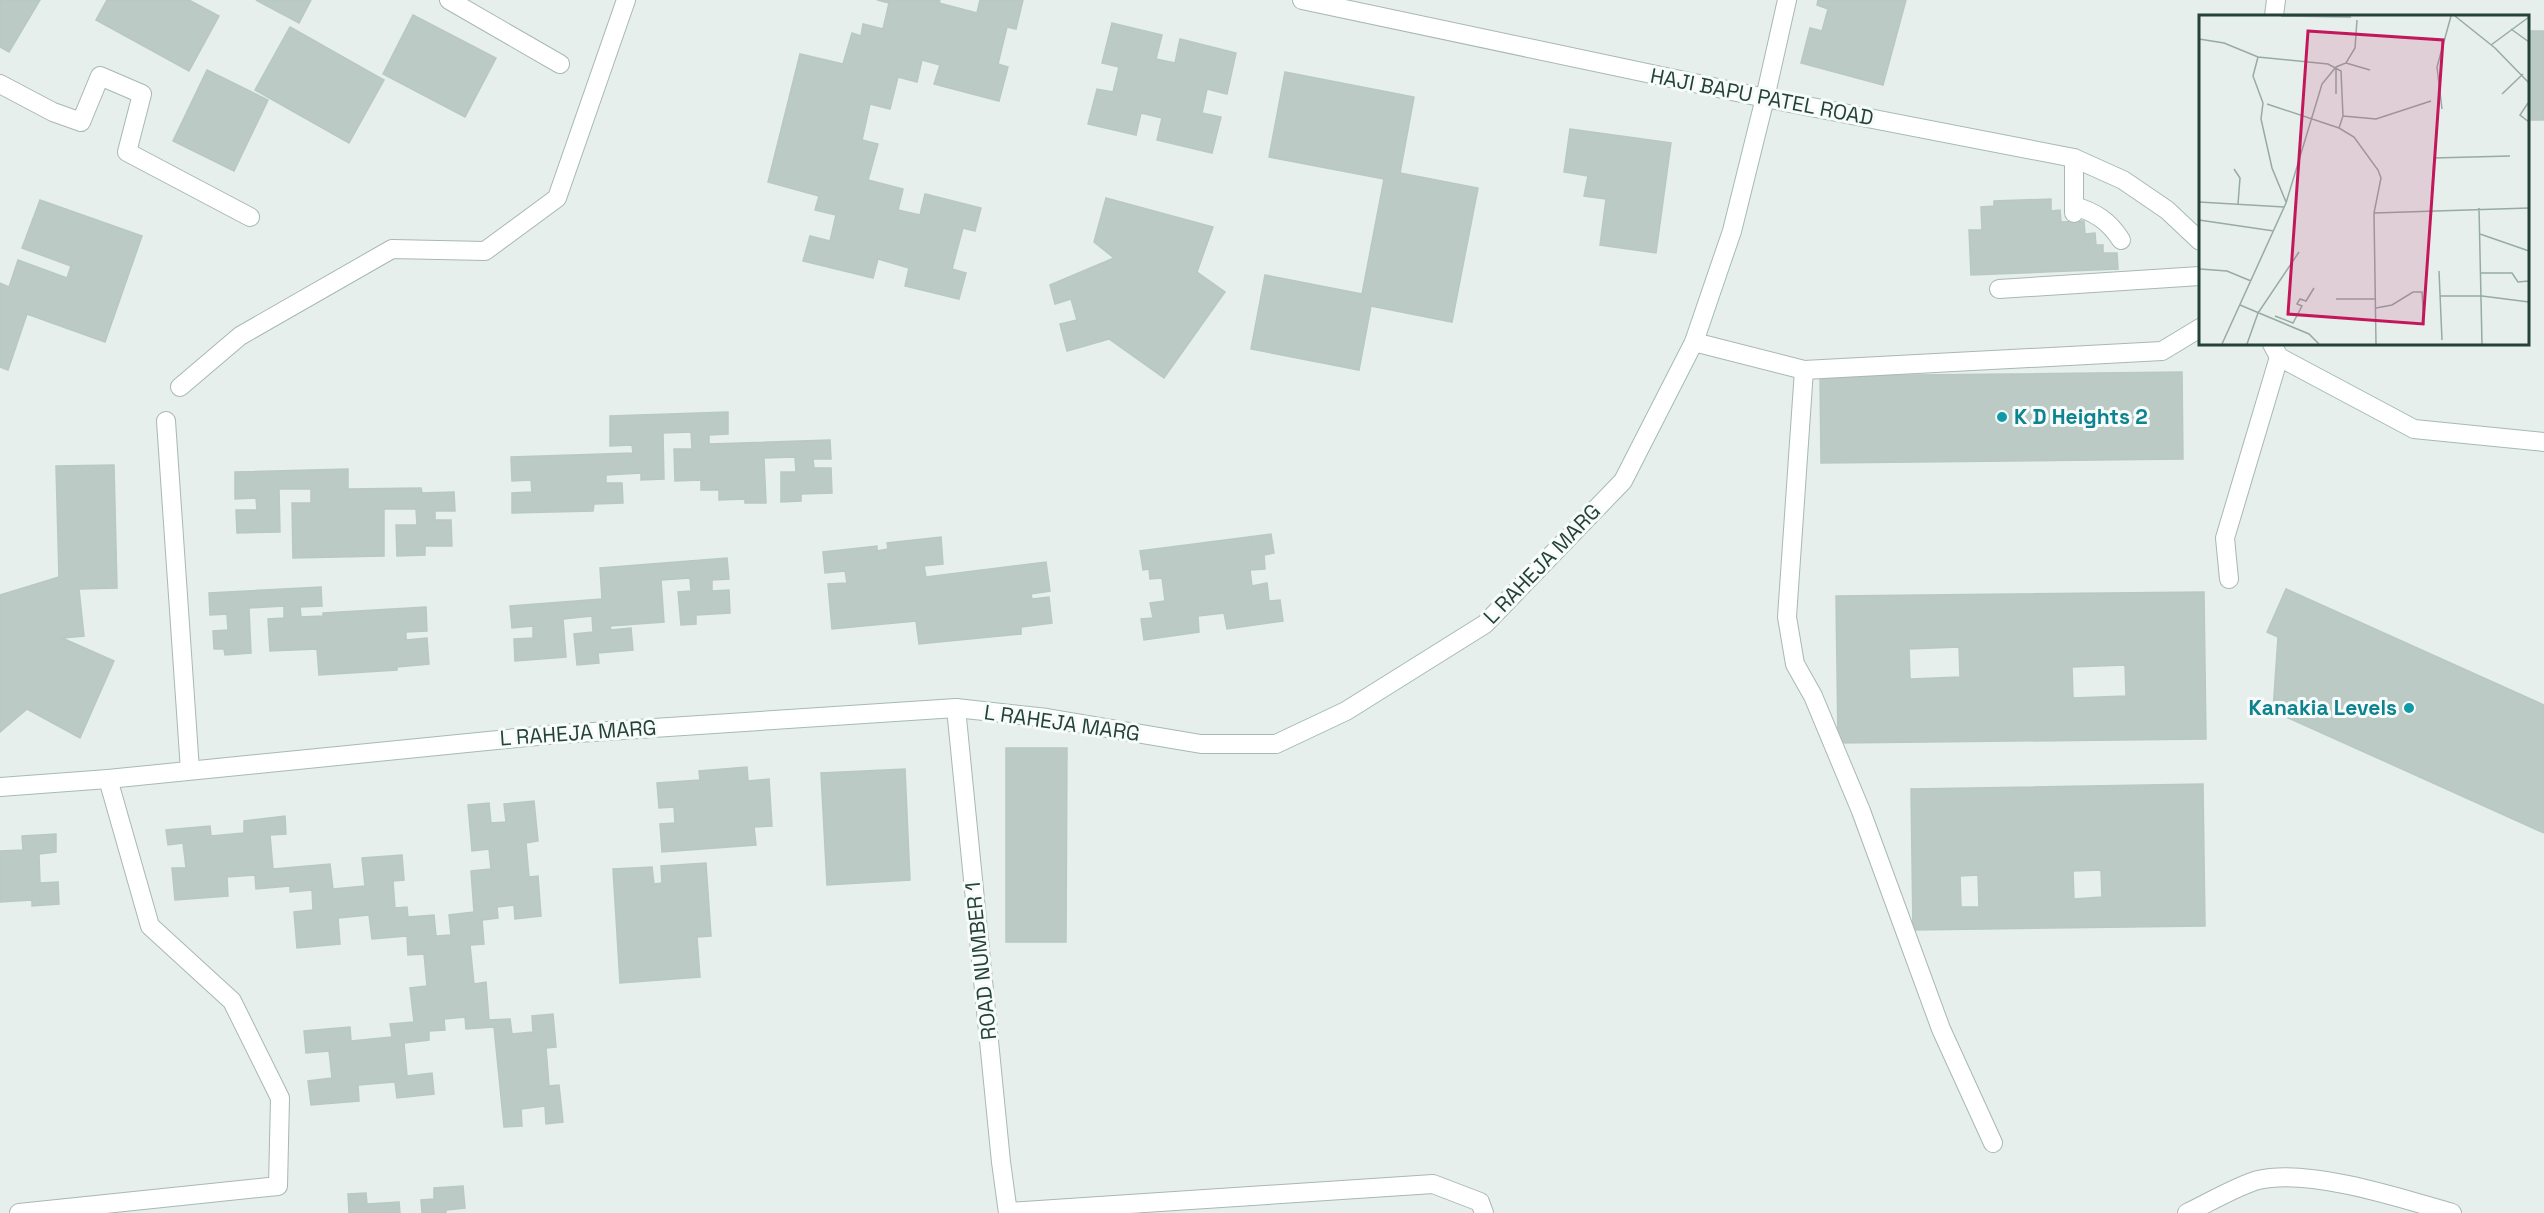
<svg xmlns="http://www.w3.org/2000/svg" width="2544" height="1213" viewBox="0 0 2544 1213" font-family="'Space Grotesk',sans-serif">
<style>
.building{fill:#bbcac4;stroke:#b8c9c2;stroke-width:1.5;fill-rule:evenodd}
.lines{fill:none;stroke-linecap:round;stroke-linejoin:round}
.street-casing{stroke:#a8b8b2;stroke-width:20}
.secondary-casing{stroke:#a4bbb3;stroke-width:20}
.street{stroke:#fff;stroke-width:18}
.secondary{stroke:#fff;stroke-width:18}
.culture-dot{fill:#0f9aa8;stroke:#f7fbf9;stroke-width:2}
.labels{text-anchor:middle;stroke-width:6;stroke-linejoin:round;paint-order:stroke}
.street-label{font-size:21px;fill:#24423a;stroke:#f7fbf9}
.culture-label{font-size:21px;font-weight:bold;fill:#0d838f;stroke:#f7fbf9;text-anchor:start}
.inset-road{fill:none;stroke:#98aaa4;stroke-width:1.5}
.view{fill:#c2185b;fill-opacity:0.15;stroke:#c2185b;stroke-width:3}
.inset-edge{fill:none;stroke:#24423a;stroke-width:3}
</style>
<rect width="100%" height="100%" fill="#e6efeb"/>
<!-- building -->
<g class="building">
<path d="M 0,0 L 40,0 L 9,52 L 0,47 Z"/>
<path d="M 107,0 L 189,0 L 219,16 L 189,71 L 96,20 Z"/>
<path d="M 256,0 L 311,0 L 299,23 Z"/>
<path d="M 877,0 L 940,0 L 939,3 L 977,13 L 980,0 L 1023,0 L 1016,29 L 1007,27 L 998,64 L 1008,67 L 999,101 L 934,84 L 940,65 L 922,60 L 917,82 L 898,77 L 890,109 L 870,104 L 862,140 L 878,144 L 868,180 L 903,189 L 898,210 L 920,215 L 925,194 L 981,208 L 975,231 L 963,228 L 952,269 L 966,273 L 959,299 L 905,286 L 909,268 L 878,259 L 873,278 L 803,261 L 810,236 L 830,241 L 836,215 L 815,210 L 819,196 L 768,182 L 800,54 L 843,64 L 852,33 L 861,36 L 863,24 L 883,29 L 889,3 Z"/>
<path d="M 1818,0 L 1906,0 L 1883,85 L 1801,63 L 1810,28 L 1822,31 L 1828,9 L 1817,5 Z"/>
<path d="M 413,15 L 496,58 L 465,117 L 383,74 Z"/>
<path d="M 1112,23 L 1162,35 L 1156,59 L 1175,63 L 1180,39 L 1236,53 L 1227,94 L 1207,89 L 1202,113 L 1221,117 L 1212,153 L 1157,140 L 1162,118 L 1141,113 L 1136,135 L 1088,124 L 1097,89 L 1113,92 L 1119,67 L 1102,63 Z"/>
<path d="M 290,27 L 384,80 L 349,143 L 255,90 Z"/>
<rect x="2528" y="31" width="16" height="89"/>
<path d="M 207,70 L 268,100 L 234,171 L 173,141 Z"/>
<path d="M 1285,72 L 1414,97 L 1400,173 L 1478,188 L 1452,322 L 1371,306 L 1359,370 L 1251,349 L 1265,275 L 1362,294 L 1384,179 L 1269,157 Z"/>
<path d="M 1570,129 L 1671,143 L 1656,253 L 1600,245 L 1606,199 L 1584,196 L 1588,176 L 1564,172 Z"/>
<path d="M 1106,198 L 1213,227 L 1197,272 L 1225,292 L 1164,378 L 1109,339 L 1067,351 L 1060,324 L 1077,320 L 1071,299 L 1055,304 L 1050,285 L 1114,258 L 1094,242 Z"/>
<path d="M 2051,199 L 2051,211 L 2060,210 L 2061,222 L 2084,221 L 2085,234 L 2095,233 L 2096,245 L 2103,245 L 2103,253 L 2117,253 L 2118,269 L 1971,275 L 1969,230 L 1982,230 L 1981,207 L 1994,206 L 1994,201 Z"/>
<path d="M 40,200 L 142,236 L 105,342 L 27,314 L 8,370 L 0,367 L 0,283 L 9,287 L 18,260 L 67,278 L 71,266 L 22,248 Z"/>
<path d="M 2182,372 L 2183,459 L 1821,463 L 1820,376 Z"/>
<path d="M 728,412 L 728,434 L 709,435 L 709,444 L 830,440 L 831,459 L 813,459 L 814,468 L 831,468 L 832,493 L 801,494 L 801,501 L 781,502 L 781,472 L 796,472 L 795,457 L 764,458 L 766,503 L 745,503 L 745,499 L 719,500 L 719,490 L 701,490 L 701,480 L 675,481 L 674,449 L 692,449 L 691,432 L 663,433 L 664,479 L 641,480 L 641,473 L 606,475 L 606,483 L 622,483 L 623,503 L 594,504 L 593,511 L 512,513 L 512,493 L 532,492 L 531,480 L 512,481 L 511,457 L 633,453 L 632,445 L 610,446 L 610,416 Z"/>
<path d="M 114,465 L 117,588 L 79,589 L 84,636 L 62,638 L 114,661 L 80,738 L 27,709 L 0,732 L 0,595 L 59,577 L 56,466 Z"/>
<path d="M 348,469 L 348,489 L 421,488 L 422,493 L 454,492 L 455,511 L 435,511 L 435,520 L 451,520 L 452,546 L 425,546 L 425,555 L 397,556 L 396,525 L 417,525 L 416,509 L 384,509 L 384,556 L 293,558 L 292,503 L 311,503 L 311,489 L 279,489 L 280,532 L 237,533 L 236,510 L 257,510 L 256,498 L 235,499 L 235,472 Z"/>
<path d="M 1271,534 L 1274,553 L 1264,555 L 1265,569 L 1250,570 L 1252,586 L 1267,583 L 1269,601 L 1280,600 L 1283,621 L 1227,629 L 1224,613 L 1198,616 L 1199,632 L 1144,640 L 1141,619 L 1153,618 L 1150,603 L 1165,601 L 1162,578 L 1150,579 L 1149,569 L 1143,570 L 1140,551 Z"/>
<path d="M 941,537 L 943,564 L 924,566 L 926,577 L 1046,562 L 1050,591 L 1031,594 L 1032,599 L 1049,597 L 1052,623 L 1021,627 L 1021,634 L 919,644 L 916,621 L 832,629 L 828,584 L 847,583 L 845,571 L 825,573 L 823,552 L 877,546 L 877,551 L 888,549 L 887,543 Z"/>
<path d="M 727,558 L 729,579 L 712,580 L 712,591 L 729,590 L 730,613 L 696,615 L 696,624 L 681,625 L 678,592 L 691,591 L 690,578 L 661,580 L 664,622 L 610,626 L 611,630 L 631,628 L 633,650 L 598,653 L 599,663 L 577,665 L 574,634 L 593,632 L 592,616 L 563,619 L 566,657 L 515,661 L 514,639 L 533,638 L 533,626 L 512,628 L 510,606 L 602,599 L 600,568 Z"/>
<path d="M 321,587 L 322,606 L 300,607 L 301,617 L 323,616 L 323,613 L 426,607 L 427,631 L 406,632 L 406,640 L 427,638 L 429,664 L 397,667 L 397,670 L 319,675 L 317,649 L 270,651 L 268,619 L 284,618 L 284,606 L 249,608 L 251,653 L 225,655 L 224,649 L 214,649 L 213,631 L 228,630 L 227,614 L 210,615 L 209,593 Z"/>
<path d="M 2286,589 L 2544,705 L 2544,833 L 2273,711 L 2278,637 L 2267,632 Z"/>
<path d="M 2204,592 L 2206,739 L 1838,743 L 1836,596 ZM 1959,647 L 1960,677 L 1910,679 L 1909,649 ZM 2125,665 L 2126,696 L 2073,698 L 2072,667 Z"/>
<path d="M 1006,748 L 1067,748 L 1066,942 L 1006,942 Z"/>
<path d="M 747,767 L 748,781 L 769,779 L 772,826 L 754,827 L 756,845 L 662,852 L 660,824 L 675,823 L 674,807 L 659,808 L 657,783 L 700,780 L 699,771 Z"/>
<path d="M 905,769 L 910,880 L 827,885 L 821,773 Z"/>
<path d="M 2203,784 L 2205,926 L 1913,930 L 1911,789 ZM 2101,870 L 2102,897 L 2074,899 L 2073,871 ZM 1978,875 L 1979,907 L 1961,907 L 1960,876 Z"/>
<path d="M 534,801 L 538,841 L 526,843 L 529,877 L 538,876 L 541,916 L 515,919 L 514,905 L 497,907 L 498,918 L 482,920 L 484,944 L 470,945 L 474,984 L 486,982 L 489,1020 L 510,1019 L 512,1034 L 533,1032 L 532,1016 L 553,1014 L 556,1047 L 546,1048 L 549,1086 L 559,1085 L 563,1122 L 546,1124 L 545,1106 L 521,1109 L 522,1126 L 504,1127 L 494,1027 L 466,1029 L 465,1017 L 444,1019 L 445,1030 L 429,1031 L 429,1040 L 404,1043 L 407,1076 L 432,1073 L 434,1094 L 397,1098 L 395,1082 L 358,1085 L 359,1101 L 311,1105 L 308,1081 L 332,1078 L 329,1051 L 306,1053 L 304,1031 L 350,1027 L 351,1041 L 392,1037 L 390,1024 L 414,1022 L 410,988 L 427,986 L 424,954 L 408,955 L 407,936 L 372,939 L 369,915 L 338,918 L 340,944 L 297,948 L 294,912 L 313,910 L 312,890 L 290,892 L 290,886 L 256,889 L 255,875 L 227,877 L 228,896 L 175,900 L 172,868 L 186,868 L 183,843 L 168,845 L 166,830 L 210,826 L 211,836 L 244,833 L 244,821 L 285,816 L 286,834 L 270,835 L 273,869 L 330,864 L 333,889 L 365,886 L 362,858 L 402,855 L 404,880 L 393,881 L 395,908 L 407,907 L 408,917 L 434,915 L 436,936 L 451,935 L 449,915 L 474,912 L 471,871 L 491,869 L 489,849 L 472,851 L 468,805 L 489,803 L 491,823 L 506,822 L 504,804 Z"/>
<path d="M 56,834 L 56,852 L 39,854 L 40,883 L 58,882 L 59,904 L 32,906 L 32,900 L 0,902 L 0,851 L 23,850 L 22,836 Z"/>
<path d="M 706,863 L 711,936 L 697,937 L 700,977 L 620,983 L 613,869 L 652,867 L 654,884 L 662,883 L 661,866 Z"/>
<path d="M 463,1186 L 465,1208 L 446,1210 L 446,1213 L 422,1213 L 421,1200 L 434,1199 L 434,1188 Z"/>
<path d="M 366,1193 L 367,1204 L 399,1202 L 400,1213 L 349,1213 L 348,1194 Z"/>
</g>
<g class="lines">
<!-- street casing -->
<g class="street-casing">
<g id="street">
<path d="M 449,0 L 560,64"/>
<path d="M 1302,0 L 1765,98 L 1787,0"/>
<path d="M 2274,16 L 2276,0"/>
<path d="M 0,84 L 53,112 L 81,122 L 100,76 L 142,94 L 127,152 L 250,217"/>
<path d="M 2074,206 C 2095,212 2109,221 2121,240"/>
<path d="M 2074,213 L 2074,158"/>
<path d="M 1999,289 L 2200,276"/>
<path d="M 1694,342 L 1804,370 L 2162,351 L 2200,328"/>
<path d="M 1804,370 L 1787,617 L 1795,664 L 1813,696 L 1861,811 L 1941,1029 L 1993,1143"/>
<path d="M 180,387 L 240,336 L 392,249 L 485,251 L 557,198 L 626,0"/>
<path d="M 166,421 L 190,770"/>
<path d="M 2229,579 L 2225,538 L 2279,357"/>
<path d="M 956,708 L 1001,1162 L 1008,1213"/>
<path d="M 1008,1212 L 1433,1184 L 1480,1202 L 1484,1213"/>
<path d="M 19,1213 L 278,1186 L 280,1098 L 232,1001 L 150,926 L 108,779"/>
<path d="M 2187,1213 C 2206,1204 2239,1185 2258,1180 C 2309,1168 2401,1198 2452,1213"/>
</g>
</g>
<!-- secondary casing -->
<g class="secondary-casing">
<g id="secondary">
<path d="M 2272,344 L 2279,357 L 2414,429 L 2544,442"/>
<path d="M 0,787 L 108,779 L 547,735 L 956,708 L 1047,718 L 1201,744 L 1276,744 L 1346,711 L 1485,624 L 1623,481 L 1694,342 L 1732,231 L 1765,98 L 2074,158 L 2123,180 L 2167,210 L 2200,241"/>
</g>
</g>
<!-- street -->
<use href="#street" class="street"/>
<!-- secondary -->
<use href="#secondary" class="secondary"/>
</g>
<!-- markers -->
<g class="culture-dot">
<circle cx="2002" cy="417" r="6"/>
<circle cx="2409" cy="708" r="6"/>
</g>
<g class="labels">
<!-- street labels -->
<g class="street-label">
<text transform="translate(1762 97) rotate(11)" y="7">HAJI BAPU PATEL ROAD</text>
<text transform="translate(1542 564) rotate(-46)" y="7">L RAHEJA MARG</text>
<text transform="translate(1062 723) rotate(8)" y="7">L RAHEJA MARG</text>
<text transform="translate(578 733) rotate(-4)" y="7">L RAHEJA MARG</text>
<text transform="translate(981 961) rotate(-96)" y="7">ROAD NUMBER 1</text>
</g>
<!-- culture labels -->
<g class="culture-label">
<text x="2014" y="424">K D Heights 2</text>
<text x="2397" y="715" text-anchor="end">Kanakia Levels</text>
</g>
</g>
<!-- overview -->
<g transform="translate(2199 15)">
<rect width="330" height="330" fill="#e6efeb"/>
<path class="inset-road" d="M 82,1 L 152,2M 256,1 L 296,33 L 330,68M 312,14 L 330,27M 0,24 L 25,28 L 59,42 L 129,49 L 142,56 L 144,101 L 140,113M 292,30 L 330,2M 59,42 L 54,61 L 64,88 L 62,104 L 73,153 L 87,187M 147,48 L 171,55M 137,79 L 137,52M 303,79 L 324,59M 329,88 L 321,100 L 330,107M 68,89 L 140,113 L 155,122 L 179,155 L 182,163 L 175,198 L 177,329M 243,94 L 238,52 L 252,1M 144,101 L 177,104 L 232,86M 35,154 L 41,163 L 39,189M 0,187 L 85,192M 280,193 L 283,329M 232,196 L 235,143 L 311,141M 175,198 L 330,193M 0,205 L 75,216M 281,219 L 330,236M 1,254 L 28,256 L 52,266M 240,256 L 243,325M 282,258 L 313,258 L 319,267 L 330,266M 241,281 L 283,281 L 330,287M 137,284 L 176,284M 41,290 L 110,319 L 120,329M 177,293 L 193,290 L 214,277 L 223,277 L 225,310M 76,301 L 94,308 L 103,291 L 98,289 L 101,284 L 107,286 L 115,273M 23,329 L 87,188 L 123,69 L 137,52 L 147,48 L 156,33 L 158,5M 48,329 L 59,298 L 100,237"/>
<path class="view" d="M 109,16 L 244,25 L 224,309 L 89,299 Z"/>
<rect width="330" height="330" class="inset-edge"/>
</g>
</svg>
